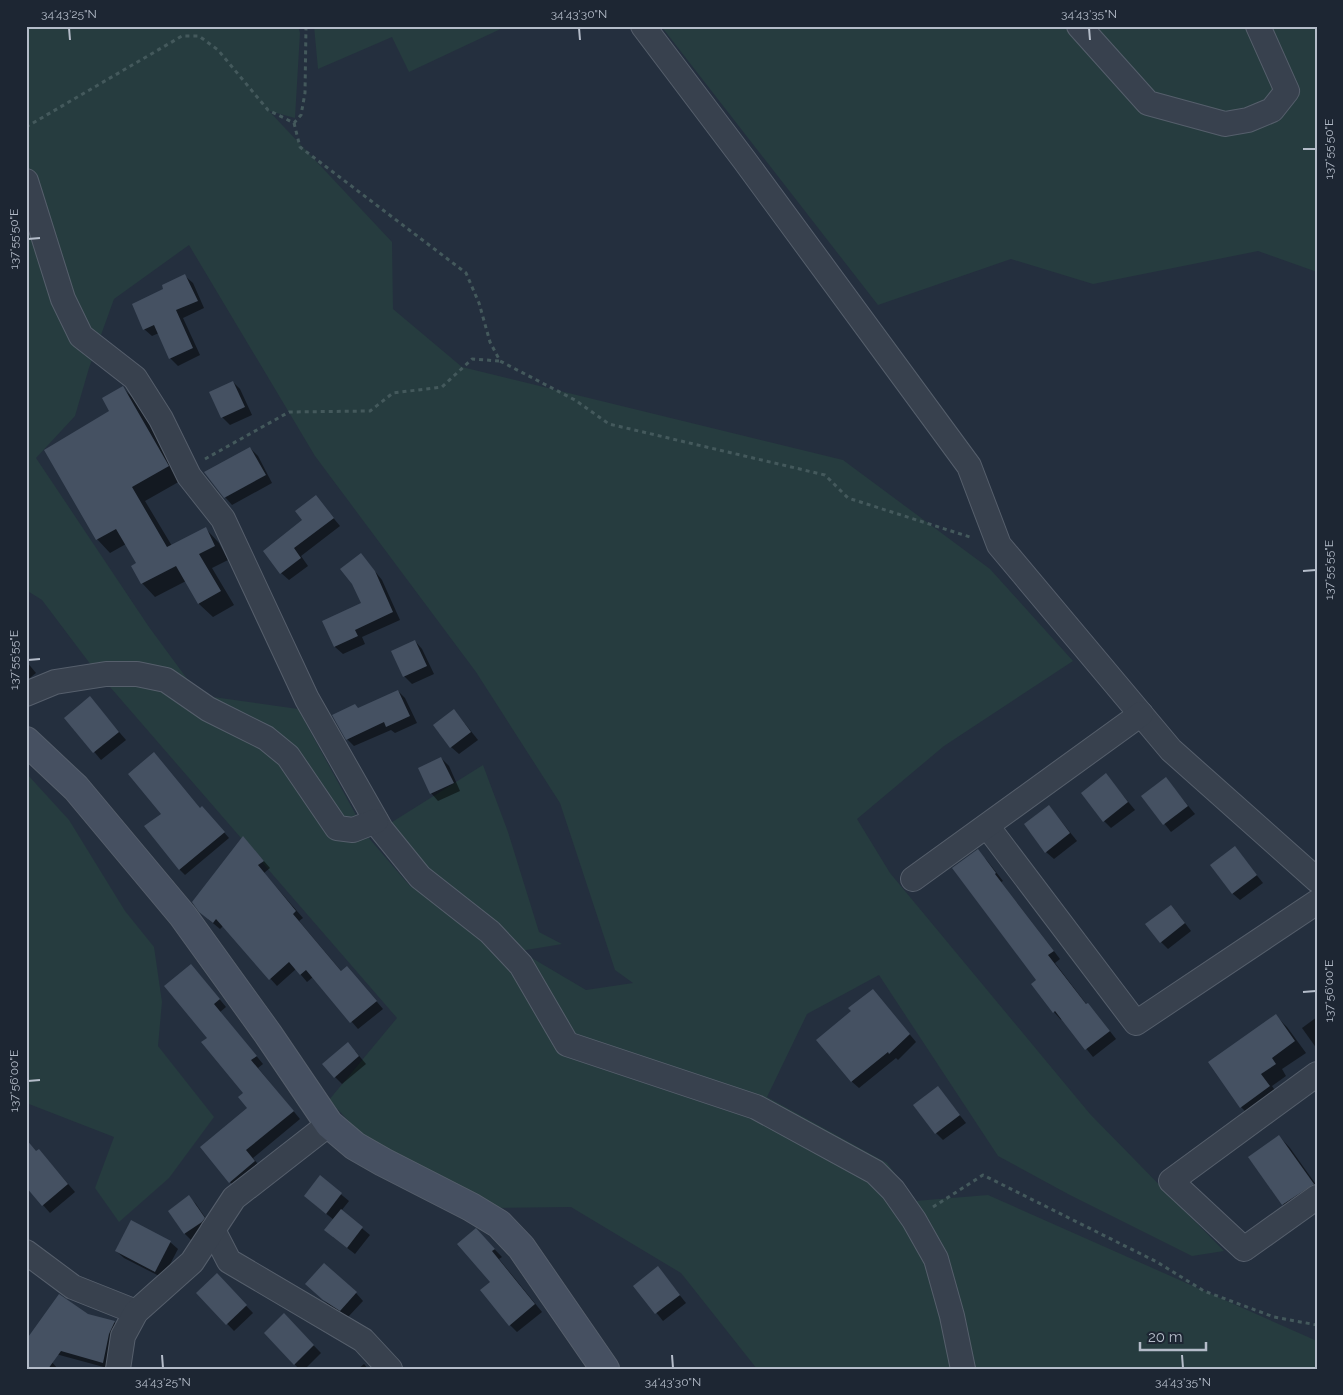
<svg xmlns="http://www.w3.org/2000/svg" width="1343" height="1395" viewBox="0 0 1343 1395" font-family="Raleway,sans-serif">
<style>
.green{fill:#263c3f;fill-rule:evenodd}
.shadow{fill:#0007}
.building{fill:#455162}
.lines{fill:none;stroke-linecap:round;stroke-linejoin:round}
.street-casing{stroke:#565f6c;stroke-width:26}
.secondary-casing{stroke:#565f6c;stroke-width:30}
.path{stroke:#44595c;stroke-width:3;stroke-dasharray:4 4;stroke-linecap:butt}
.street{stroke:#38414e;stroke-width:24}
.secondary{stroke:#465061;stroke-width:28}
.ticks{fill:none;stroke:#b4bcc9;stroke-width:2}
.neatline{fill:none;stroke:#b4bcc9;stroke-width:2}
.ticks-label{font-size:12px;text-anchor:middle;fill:#b4bcc9}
</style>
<rect width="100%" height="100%" fill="#242f3e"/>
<!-- green -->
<g class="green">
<path d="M 26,26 L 298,26 L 300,33 L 295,118 L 269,111 L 392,242 L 393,309 L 462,367 L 843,460 L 990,569 L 1073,661 L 944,746 L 857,819 L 890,873 L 1090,1114 L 1224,1251 L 1192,1256 L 1068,1194 L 998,1156 L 879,975 L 807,1014 L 767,1097 L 887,1163 L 915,1201 L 988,1195 L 1317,1341 L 1317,1369 L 757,1369 L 681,1273 L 571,1207 L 489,1208 L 371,1145 L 329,1100 L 397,1018 L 91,665 L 42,600 L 26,590 ZM 189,245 L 315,456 L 476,672 L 560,803 L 615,970 L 633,983 L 586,990 L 520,951 L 562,944 L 539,932 L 508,832 L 483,765 L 381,829 L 475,924 L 410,886 L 368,837 L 298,709 L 199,695 L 149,627 L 36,458 L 75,416 L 89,368 L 114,299 Z"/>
<path d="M 314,26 L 507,26 L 409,72 L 392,37 L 318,69 Z"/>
<path d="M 661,26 L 1317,26 L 1317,272 L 1258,251 L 1093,284 L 1011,259 L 878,305 Z"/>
<path d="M 26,773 L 69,820 L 125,911 L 154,947 L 162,1002 L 158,1046 L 214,1117 L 169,1178 L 119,1222 L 95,1188 L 114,1137 L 29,1104 L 26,1101 Z"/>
</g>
<!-- shadow -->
<g class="shadow">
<path d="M 185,276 L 193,283 L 204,308 L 183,318 L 200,355 L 178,366 L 170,358 L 159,333 L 152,336 L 144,329 L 165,290 Z"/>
<path d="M 233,382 L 240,389 L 252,415 L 230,425 L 222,417 Z"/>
<path d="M 122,387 L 136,401 L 182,480 L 145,501 L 172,546 L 206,529 L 219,543 L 228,560 L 212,568 L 234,605 L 213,617 L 199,604 L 186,581 L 155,597 L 142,583 L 137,564 L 126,544 L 110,553 L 97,539 L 111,412 Z"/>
<path d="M 250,448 L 258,456 L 272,483 L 232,505 L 225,497 Z"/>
<path d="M 316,497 L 340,526 L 301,556 L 308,566 L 289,580 L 281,573 Z"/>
<path d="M 361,554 L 382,580 L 400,620 L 362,637 L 365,644 L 343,654 L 335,647 L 324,622 L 362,604 Z"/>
<path d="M 415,641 L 422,649 L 434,674 L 412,684 L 404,676 Z"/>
<path d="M 26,661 L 36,673 L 26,681 Z"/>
<path d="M 398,691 L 405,698 L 417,723 L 395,733 L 391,730 L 354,746 L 347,739 L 359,709 Z"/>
<path d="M 90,698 L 126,740 L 101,760 L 66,718 Z"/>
<path d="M 454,710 L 478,740 L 459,754 L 451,747 Z"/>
<path d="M 441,758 L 449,766 L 460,791 L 438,801 L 431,793 Z"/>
<path d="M 1106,775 L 1135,810 L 1111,828 L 1104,821 Z"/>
<path d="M 1166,779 L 1195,814 L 1171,832 L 1143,797 Z"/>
<path d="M 1049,806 L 1077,841 L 1054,859 L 1046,852 Z"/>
<path d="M 200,809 L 207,813 L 229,838 L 185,875 L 179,869 Z"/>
<path d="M 244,838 L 270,868 L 264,873 L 303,918 L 299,921 L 342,972 L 354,975 L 383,1009 L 358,1029 L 313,977 L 307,982 L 296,969 L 277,986 L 223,926 L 220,929 L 208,919 Z"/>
<path d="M 1235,848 L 1263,883 L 1240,900 L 1232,893 Z"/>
<path d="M 985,858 L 1003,881 L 1001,882 L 1060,959 L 1055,963 L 1087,1005 L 1088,1004 L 1095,1012 L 1116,1039 L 1093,1057 L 1062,1019 L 1061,1020 L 1054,1012 Z"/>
<path d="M 1178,914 L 1191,931 L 1168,949 L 1161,942 Z"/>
<path d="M 198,973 L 226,1007 L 220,1012 L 263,1064 L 258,1068 L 300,1119 L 253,1158 L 262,1169 L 237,1189 L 230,1182 L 249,1108 L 245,1094 L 209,1038 Z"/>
<path d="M 873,990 L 916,1042 L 898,1060 L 896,1058 L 859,1088 L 851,1081 L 853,1011 Z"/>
<path d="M 1276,1016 L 1287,1027 L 1306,1053 L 1282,1069 L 1286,1076 L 1272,1086 L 1280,1098 L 1252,1118 L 1241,1107 Z"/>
<path d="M 1317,1017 L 1317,1049 L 1302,1028 Z"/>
<path d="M 355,1051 L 366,1064 L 342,1084 L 335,1077 Z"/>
<path d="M 938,1088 L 966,1123 L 943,1140 L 936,1133 Z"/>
<path d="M 1279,1136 L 1290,1148 L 1317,1186 L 1294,1216 L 1283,1204 Z"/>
<path d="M 39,1150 L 75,1192 L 50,1213 L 43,1205 L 37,1152 Z"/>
<path d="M 320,1177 L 349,1201 L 341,1211 L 370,1235 L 355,1254 L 333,1237 L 334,1220 L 313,1203 Z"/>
<path d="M 189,1197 L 196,1204 L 211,1226 L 192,1241 L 185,1234 L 169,1211 Z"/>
<path d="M 476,1230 L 502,1257 L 499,1259 L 542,1312 L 517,1332 L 510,1325 L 492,1282 Z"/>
<path d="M 170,1242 L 178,1249 L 163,1278 L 124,1258 L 116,1251 Z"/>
<path d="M 658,1268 L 686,1303 L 663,1321 L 635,1286 Z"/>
<path d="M 217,1275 L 253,1313 L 234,1331 L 198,1293 Z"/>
<path d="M 314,1291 L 356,1293 L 363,1301 L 348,1317 L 332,1308 Z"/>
<path d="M 87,1315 L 114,1322 L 122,1330 L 111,1369 L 41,1350 L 58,1369 L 26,1369 L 26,1335 L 29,1338 Z"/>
<path d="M 284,1315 L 321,1353 L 305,1369 L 299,1369 L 265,1333 Z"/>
<path d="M 364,1364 L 368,1369 L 358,1369 Z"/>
</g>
<!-- building -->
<g class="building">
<path d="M 185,274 L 198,301 L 176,310 L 193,348 L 169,359 L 154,325 L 143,330 L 132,304 L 163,289 L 162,285 Z"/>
<path d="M 233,381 L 245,407 L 221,418 L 209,392 Z"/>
<path d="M 123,386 L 169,466 L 132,487 L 167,547 L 206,527 L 215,546 L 199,554 L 221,591 L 198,604 L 176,566 L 141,584 L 131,566 L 136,563 L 116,529 L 96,540 L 44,450 L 109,411 L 102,398 Z"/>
<path d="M 250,447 L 266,475 L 224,498 L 204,472 Z"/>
<path d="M 316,495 L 334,518 L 294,548 L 301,558 L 280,574 L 263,551 L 302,520 L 295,511 Z"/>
<path d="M 361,553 L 375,571 L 393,612 L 355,630 L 358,636 L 334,647 L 322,621 L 361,603 L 352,584 L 340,569 Z"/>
<path d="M 415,640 L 427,666 L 403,677 L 391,651 Z"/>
<path d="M 398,690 L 410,716 L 386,727 L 384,722 L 346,740 L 332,715 L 355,704 L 358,708 Z"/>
<path d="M 90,696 L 119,732 L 93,753 L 64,718 Z"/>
<path d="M 454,709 L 471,732 L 450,748 L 433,725 Z"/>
<path d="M 154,752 L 200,808 L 202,806 L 225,832 L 179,870 L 144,826 L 161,814 L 128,774 Z"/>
<path d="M 441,757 L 454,783 L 430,794 L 418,768 Z"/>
<path d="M 1106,773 L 1128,802 L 1103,822 L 1081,793 Z"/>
<path d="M 1166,777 L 1188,806 L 1163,825 L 1141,796 Z"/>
<path d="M 1049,805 L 1070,833 L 1045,853 L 1024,824 Z"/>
<path d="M 243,836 L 264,861 L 258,865 L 296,911 L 293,914 L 341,971 L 347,966 L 377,1001 L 350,1023 L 306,970 L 300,975 L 289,962 L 269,980 L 216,919 L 213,923 L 199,912 L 192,902 Z"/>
<path d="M 1235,846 L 1257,875 L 1232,894 L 1210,865 Z"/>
<path d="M 978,849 L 996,873 L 995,874 L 1054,951 L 1048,955 L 1086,1004 L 1088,1003 L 1110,1031 L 1085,1050 L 1055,1011 L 1053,1013 L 1031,984 L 1036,980 L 952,868 Z"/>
<path d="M 1171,905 L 1185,923 L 1160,943 L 1145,924 Z"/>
<path d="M 191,964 L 220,999 L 214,1004 L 257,1056 L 251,1060 L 294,1111 L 246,1150 L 255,1161 L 229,1183 L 200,1147 L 247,1108 L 238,1097 L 243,1093 L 201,1042 L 207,1038 L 164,986 Z"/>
<path d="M 873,989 L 910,1034 L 889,1054 L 888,1052 L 851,1082 L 816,1040 L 851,1011 L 848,1008 Z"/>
<path d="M 1276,1014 L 1295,1041 L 1272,1058 L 1276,1064 L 1261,1074 L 1270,1086 L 1240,1108 L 1208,1062 Z"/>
<path d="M 348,1042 L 359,1056 L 334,1078 L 322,1064 Z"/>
<path d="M 938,1086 L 960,1115 L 935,1134 L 913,1105 Z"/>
<path d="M 1279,1135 L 1314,1184 L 1282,1205 L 1248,1157 Z"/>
<path d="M 26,1139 L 36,1151 L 39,1149 L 68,1184 L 42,1206 L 26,1187 Z"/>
<path d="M 320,1175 L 342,1193 L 326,1214 L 304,1196 Z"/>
<path d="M 189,1195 L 205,1218 L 202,1222 L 184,1234 L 168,1211 Z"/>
<path d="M 341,1209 L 363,1227 L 347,1248 L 324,1230 Z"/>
<path d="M 131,1220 L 171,1241 L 155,1272 L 115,1251 Z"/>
<path d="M 476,1228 L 495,1249 L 492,1251 L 535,1304 L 509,1326 L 480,1290 L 490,1282 L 457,1244 Z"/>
<path d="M 324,1263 L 357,1292 L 340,1311 L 323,1300 L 305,1284 Z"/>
<path d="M 658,1266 L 680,1295 L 655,1314 L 633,1286 Z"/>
<path d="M 217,1273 L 247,1305 L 226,1325 L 196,1293 Z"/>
<path d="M 59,1294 L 88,1314 L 115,1321 L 109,1334 L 103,1363 L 61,1351 L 48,1369 L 26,1369 L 26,1340 Z"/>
<path d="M 284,1313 L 314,1345 L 294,1365 L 264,1333 Z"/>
</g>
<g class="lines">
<!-- street casing -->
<g class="street-casing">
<g id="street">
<path d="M 643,26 L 745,161 L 969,466 L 999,545 L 1171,750 L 1317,880"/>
<path d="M 1079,26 L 1148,103 L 1225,124 L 1248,120 L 1272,110 L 1287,91 L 1258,26"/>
<path d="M 26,181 L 63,299 L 81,336 L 135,378 L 161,419 L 189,476 L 223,519 L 307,699 L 381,829 L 420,877 L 490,932 L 521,965 L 567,1044 L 756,1107 L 875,1172 L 893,1190 L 914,1220 L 936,1259 L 952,1316 L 963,1369"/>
<path d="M 26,694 L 55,682 L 106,674 L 137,674 L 166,680 L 208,709 L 266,738 L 288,756 L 337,828 L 353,830 L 376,821"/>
<path d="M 987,826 L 1136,1023 L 1317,902"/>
<path d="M 913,879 L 1141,714"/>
<path d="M 1317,1074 L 1171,1181 L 1244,1249 L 1317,1197"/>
<path d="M 213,1230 L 229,1261 L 363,1340 L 390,1369"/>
<path d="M 26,1252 L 73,1287 L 136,1312"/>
<path d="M 118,1369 L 123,1336 L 136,1312 L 192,1262 L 234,1198 L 329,1124"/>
</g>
</g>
<!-- secondary casing -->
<g class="secondary-casing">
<path id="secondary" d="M 26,741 L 76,788 L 183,916 L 268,1034 L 329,1124 L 355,1146 L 383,1162 L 471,1207 L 499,1224 L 521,1247 L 605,1369"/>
</g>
<!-- path -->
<g class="path">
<path d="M 294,123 L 300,147 L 466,273 L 479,303 L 490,342 L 500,361 L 575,400 L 609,424 L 825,475 L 848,498 L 973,538"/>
<path d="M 26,127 L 182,36 L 199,36 L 218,50 L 268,110 L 294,123 L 301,115 L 305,93 L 306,26"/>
<path d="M 205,459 L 289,412 L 370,411 L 393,393 L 442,387 L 472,359 L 499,361"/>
<path d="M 933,1207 L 983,1175 L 1157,1262 L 1204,1291 L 1274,1317 L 1317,1325"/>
</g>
<!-- street -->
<use href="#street" class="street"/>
<!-- secondary -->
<use href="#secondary" class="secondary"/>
</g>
<!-- ticks -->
<path class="ticks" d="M 69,28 L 70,40M 579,28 L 580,40M 1089,28 L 1090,40M 1303,149 L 1316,149M 28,239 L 40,238M 1303,571 L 1316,570M 28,660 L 40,659M 1303,992 L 1316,991M 28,1081 L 40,1080M 162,1355 L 163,1368M 672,1355 L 673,1368M 1182,1355 L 1183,1368"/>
<!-- border -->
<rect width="1343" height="1395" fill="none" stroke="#1d2633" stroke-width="55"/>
<!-- scale -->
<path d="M1140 1342v8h66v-8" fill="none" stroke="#b4bcc9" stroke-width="2.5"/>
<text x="1148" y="1342" font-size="15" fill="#b4bcc9" stroke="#1d2633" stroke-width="4" paint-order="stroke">20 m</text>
<rect x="28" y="28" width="1288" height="1340" class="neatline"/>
<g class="ticks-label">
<text x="69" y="18">34°43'25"N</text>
<text x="579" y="18">34°43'30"N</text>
<text x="1089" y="18">34°43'35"N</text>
<text transform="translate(1329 149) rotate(-90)" y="4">137°55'50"E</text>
<text transform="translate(14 239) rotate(-90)" y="4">137°55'50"E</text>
<text transform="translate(1329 570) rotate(-90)" y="4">137°55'55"E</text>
<text transform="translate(14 660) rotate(-90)" y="4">137°55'55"E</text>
<text transform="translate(1329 991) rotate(-90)" y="4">137°56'00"E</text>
<text transform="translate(14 1081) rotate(-90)" y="4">137°56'00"E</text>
<text x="163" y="1386">34°43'25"N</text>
<text x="673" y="1386">34°43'30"N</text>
<text x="1183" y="1386">34°43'35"N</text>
</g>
</svg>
